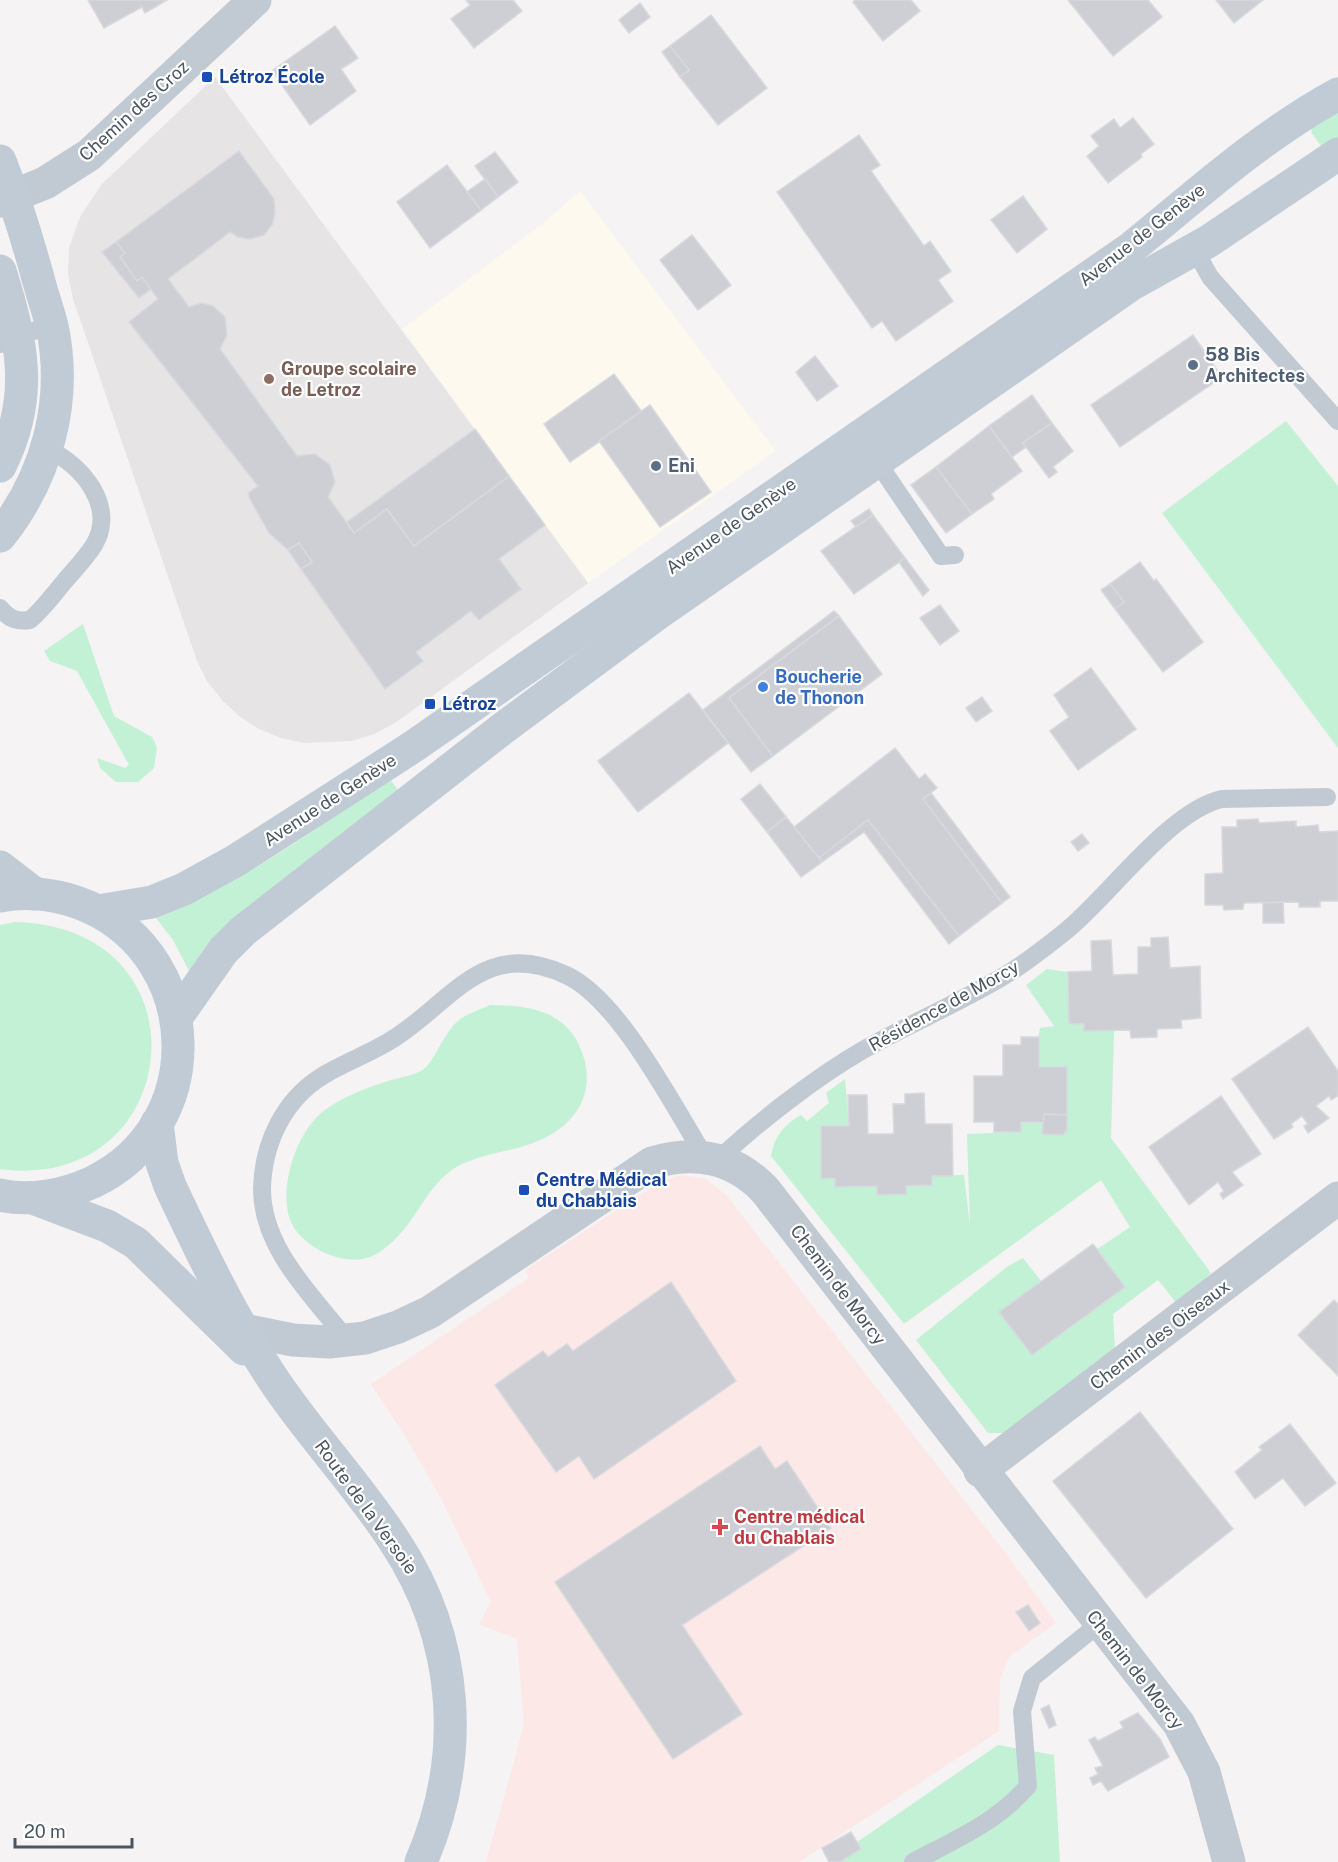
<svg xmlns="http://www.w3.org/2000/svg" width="1338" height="1862" viewBox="0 0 1338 1862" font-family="'Public Sans',sans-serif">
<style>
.commercial{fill:#fdf9ef}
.education{fill:#e6e4e5}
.medical{fill:#fce8e6}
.green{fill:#c3f1d5}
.building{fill:#cdcfd5;stroke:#d7d9de;stroke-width:1.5}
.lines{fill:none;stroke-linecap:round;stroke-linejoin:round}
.lane{stroke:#c1cad2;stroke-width:18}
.street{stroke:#c1cad2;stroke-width:33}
.secondary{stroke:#c1cbd6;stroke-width:33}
.transit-dot{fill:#1a4fb4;stroke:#fff;stroke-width:2}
.service-dot{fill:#5c6f8a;stroke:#fff;stroke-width:2}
.education-dot{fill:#8d6e63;stroke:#fff;stroke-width:2}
.shop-dot{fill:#3f7fe0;stroke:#fff;stroke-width:2}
.health-dot{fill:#e0444e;stroke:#fff;stroke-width:2}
.labels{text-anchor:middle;stroke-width:4.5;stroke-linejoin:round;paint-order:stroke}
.transit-label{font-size:18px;font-weight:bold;fill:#164399;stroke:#fff;text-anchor:start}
.street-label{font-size:18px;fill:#4a5661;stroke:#fff}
.service-label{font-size:18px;font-weight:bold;fill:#4e5e75;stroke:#fff;text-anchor:start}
.education-label{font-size:18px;font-weight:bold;fill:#785e54;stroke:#fff;text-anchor:start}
.shop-label{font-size:18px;font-weight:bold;fill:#366cbe;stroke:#fff;text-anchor:start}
.health-label{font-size:18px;font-weight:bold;fill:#be3a42;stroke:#fff;text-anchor:start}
</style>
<rect width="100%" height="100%" fill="#f5f3f3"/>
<!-- commercial -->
<path class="commercial" d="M 580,191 L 776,451 L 588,583 L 402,329 L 547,220 Z"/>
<!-- education -->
<path class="education" d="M 215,77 L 588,583 L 395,723 L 374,734 L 352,741 L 304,743 L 281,738 L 259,729 L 239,716 L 222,700 L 207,681 L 197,661 L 73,299 L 68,274 L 69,248 L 80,217 L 102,184 Z"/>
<!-- medical -->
<path class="medical" d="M 682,1175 L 706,1179 L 726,1195 L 1007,1555 L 1056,1623 L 1009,1657 L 1000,1679 L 999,1731 L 799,1862 L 486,1862 L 524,1725 L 517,1639 L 479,1624 L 491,1602 L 442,1500 L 408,1441 L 371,1384 L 529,1278 L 525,1270 L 658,1183 Z"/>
<!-- green -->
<g class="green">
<path d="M 1338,109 L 1338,139 L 1321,146 L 1311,132 L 1314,124 Z"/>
<path d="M 1286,421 L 1338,486 L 1338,748 L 1162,513 Z"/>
<path d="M 83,624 L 114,716 L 152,737 L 157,747 L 154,768 L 138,782 L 116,782 L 100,768 L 97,758 L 125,768 L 129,765 L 77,671 L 50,661 L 44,651 Z"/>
<path d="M 390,779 L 399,791 L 189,971 L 173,940 L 156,918 C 241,884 314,830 390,779 Z"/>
<path d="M 14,922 C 213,926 185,1194 0,1169 L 0,925 Z"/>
<path d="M 1047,969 L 1068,972 L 1069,1025 L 1084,1024 L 1114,1031 L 1111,1138 L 1211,1273 L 1178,1305 L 1158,1280 L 1113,1314 L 1115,1350 L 1008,1433 L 988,1433 L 916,1340 L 1008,1266 L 1023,1258 L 1044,1285 L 1130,1227 L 1101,1180 L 904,1324 L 771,1156 C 774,1136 784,1125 801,1115 L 807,1121 L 829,1103 L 826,1093 L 845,1079 L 849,1126 L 821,1127 L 821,1179 L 835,1178 L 877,1186 L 878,1195 L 906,1186 L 905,1176 L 964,1175 L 970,1226 L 967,1134 L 1021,1132 L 1021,1122 L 1040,1028 L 1054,1026 L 1026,985 Z"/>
<path d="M 490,1005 C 522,1005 560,1009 577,1041 C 599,1083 583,1121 540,1140 C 514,1152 484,1152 458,1166 C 438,1177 426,1198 414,1216 C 402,1233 384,1255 363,1259 C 335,1264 297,1243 289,1217 C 280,1184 296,1135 321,1113 C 342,1096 369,1087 395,1079 C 403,1077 413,1075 421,1071 C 434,1064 443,1033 458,1021 C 466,1014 480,1010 490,1005 Z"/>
<path d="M 998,1745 L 1054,1755 L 1060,1862 L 828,1862 Z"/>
</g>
<!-- building -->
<g class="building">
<path d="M 88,0 L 167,0 L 145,13 L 142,7 L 104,28 Z"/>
<path d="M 466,0 L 513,0 L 522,11 L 474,48 L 451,19 L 470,5 Z"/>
<path d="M 855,0 L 911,0 L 920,11 L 883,41 L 853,2 Z"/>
<path d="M 1068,0 L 1148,0 L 1162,17 L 1113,56 Z"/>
<path d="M 1216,0 L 1263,0 L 1234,23 Z"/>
<path d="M 640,3 L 650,17 L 629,33 L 619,20 Z"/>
<path d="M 711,15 L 767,88 L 718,125 L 680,77 L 689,70 L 670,46 Z"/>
<path d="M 335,26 L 358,58 L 341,69 L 356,91 L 310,125 L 272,71 Z"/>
<path d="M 670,46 L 689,70 L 680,77 L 662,52 Z"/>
<path d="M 1133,118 L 1154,144 L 1141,154 L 1142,157 L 1108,183 L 1087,156 L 1099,146 L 1091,136 L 1114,119 L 1120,128 Z"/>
<path d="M 859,135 L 880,165 L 871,171 L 924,246 L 930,241 L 951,271 L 938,280 L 953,301 L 896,341 L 882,321 L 872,328 L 777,192 Z"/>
<path d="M 239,151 L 274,199 L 275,213 L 272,225 L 264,235 L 250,239 L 238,237 L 230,232 L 168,279 L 189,307 L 202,303 L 213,306 L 225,317 L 227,335 L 220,349 L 297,456 L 315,454 L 330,465 L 335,482 L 328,497 L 354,533 L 387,509 L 414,546 L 509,476 L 545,525 L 499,559 L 521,589 L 479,620 L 471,611 L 416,652 L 423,661 L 385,689 L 301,569 L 312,562 L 299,543 L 288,550 L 269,533 L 250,499 L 248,493 L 258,486 L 129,322 L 158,299 L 142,277 L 137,281 L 120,257 L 125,253 L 116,242 Z"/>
<path d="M 495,152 L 518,182 L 498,197 L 475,166 Z"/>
<path d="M 447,165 L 481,210 L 430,248 L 397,202 Z"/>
<path d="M 485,179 L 498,197 L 481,210 L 467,192 Z"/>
<path d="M 1023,196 L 1047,229 L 1017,253 L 991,220 Z"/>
<path d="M 692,235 L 731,285 L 698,310 L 660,260 Z"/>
<path d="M 116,242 L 125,253 L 120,257 L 137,281 L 142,277 L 151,289 L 139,298 L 102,252 Z"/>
<path d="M 1193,335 L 1222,377 L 1120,447 L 1091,405 Z"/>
<path d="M 815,356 L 838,386 L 817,401 L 796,372 Z"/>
<path d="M 614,374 L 642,412 L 570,462 L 544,424 Z"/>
<path d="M 1032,395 L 1052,423 L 1023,443 L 1026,447 L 1012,457 L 989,426 Z"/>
<path d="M 650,405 L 711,492 L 660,527 L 599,441 Z"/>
<path d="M 1052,423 L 1073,451 L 1053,467 L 1057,472 L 1049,478 L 1023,443 Z"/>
<path d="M 989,426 L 1022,471 L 991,494 L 994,499 L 972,514 L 936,467 Z"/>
<path d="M 475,429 L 509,476 L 414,546 L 387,509 L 354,533 L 347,522 Z"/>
<path d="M 936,467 L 972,514 L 946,533 L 911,485 Z"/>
<path d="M 869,509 L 873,515 L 856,527 L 851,521 Z"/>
<path d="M 873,515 L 905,558 L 854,594 L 821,551 Z"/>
<path d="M 299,543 L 312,562 L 301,569 L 288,550 Z"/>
<path d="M 905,558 L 929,590 L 923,596 L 899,562 Z"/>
<path d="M 1140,562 L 1154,581 L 1156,579 L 1203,642 L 1163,672 L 1115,609 L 1124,602 L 1110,584 Z"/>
<path d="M 1110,584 L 1124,602 L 1115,609 L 1101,590 Z"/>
<path d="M 940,605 L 959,631 L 940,645 L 920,618 Z"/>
<path d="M 834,611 L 839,616 L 729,698 L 773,756 L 751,772 L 703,710 Z"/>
<path d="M 839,616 L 882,674 L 773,756 L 729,698 Z"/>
<path d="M 1091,668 L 1136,729 L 1078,770 L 1050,731 L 1069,717 L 1054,695 Z"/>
<path d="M 689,693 L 728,743 L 638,812 L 598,761 Z"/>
<path d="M 982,697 L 992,711 L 976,722 L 966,708 Z"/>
<path d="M 895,748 L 919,779 L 925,774 L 937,788 L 923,799 L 1002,903 L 959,936 L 868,820 L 819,858 L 794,827 Z"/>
<path d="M 760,784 L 786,817 L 767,832 L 741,799 Z"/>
<path d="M 931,793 L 1010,897 L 1002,903 L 923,799 Z"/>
<path d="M 786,817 L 822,862 L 801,877 L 767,832 Z"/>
<path d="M 1258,819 L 1259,823 L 1296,821 L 1296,827 L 1318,825 L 1319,832 L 1338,831 L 1338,901 L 1320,901 L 1320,907 L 1299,907 L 1299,902 L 1244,903 L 1243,909 L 1224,910 L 1223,905 L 1205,905 L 1205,874 L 1223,873 L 1222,827 L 1237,827 L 1237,820 Z"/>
<path d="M 868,820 L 959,936 L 949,944 L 864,832 L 822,862 L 819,858 Z"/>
<path d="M 1082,834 L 1089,843 L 1078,851 L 1071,842 Z"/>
<path d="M 1283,902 L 1284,923 L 1263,923 L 1263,903 Z"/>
<path d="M 1168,937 L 1170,968 L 1200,966 L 1201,1018 L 1181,1020 L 1182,1028 L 1157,1029 L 1157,1037 L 1131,1038 L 1130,1030 L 1084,1031 L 1084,1024 L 1069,1024 L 1068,972 L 1092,971 L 1091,941 L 1111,940 L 1113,975 L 1138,974 L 1138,947 L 1151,947 L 1151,938 Z"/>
<path d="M 1308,1027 L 1338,1071 L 1338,1096 L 1331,1100 L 1329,1096 L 1316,1106 L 1329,1118 L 1308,1133 L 1304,1126 L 1308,1124 L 1302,1116 L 1291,1124 L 1293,1127 L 1274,1139 L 1232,1079 Z"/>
<path d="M 1021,1037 L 1039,1037 L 1039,1067 L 1067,1067 L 1067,1115 L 1044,1114 L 1044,1122 L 1021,1122 L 1021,1132 L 994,1132 L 994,1122 L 974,1122 L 974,1076 L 1003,1076 L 1003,1045 L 1021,1045 Z"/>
<path d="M 924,1093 L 925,1124 L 952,1124 L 953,1176 L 932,1176 L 932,1185 L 906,1186 L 906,1194 L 877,1195 L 877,1186 L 835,1187 L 835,1178 L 821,1179 L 821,1126 L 849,1126 L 848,1095 L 867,1095 L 868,1134 L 894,1134 L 893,1104 L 905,1104 L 905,1094 Z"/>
<path d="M 1221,1096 L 1261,1154 L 1232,1172 L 1243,1185 L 1223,1199 L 1220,1194 L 1224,1191 L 1218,1182 L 1189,1205 L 1149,1147 Z"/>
<path d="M 1044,1114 L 1067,1115 L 1067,1130 L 1063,1135 L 1042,1134 Z"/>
<path d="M 1093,1244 L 1125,1287 L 1032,1355 L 999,1312 Z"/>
<path d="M 671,1282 L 736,1381 L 594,1479 L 579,1456 L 556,1472 L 495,1385 L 543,1351 L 548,1357 L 567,1344 L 573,1351 Z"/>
<path d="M 1334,1300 L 1338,1304 L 1338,1376 L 1298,1335 Z"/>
<path d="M 1140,1412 L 1233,1529 L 1146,1598 L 1053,1481 Z"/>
<path d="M 1290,1424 L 1336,1483 L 1305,1506 L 1283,1478 L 1255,1499 L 1235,1472 L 1262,1450 L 1259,1447 Z"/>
<path d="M 760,1446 L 775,1469 L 787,1461 L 831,1528 L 682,1625 L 742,1714 L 673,1759 L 555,1582 Z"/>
<path d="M 1028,1605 L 1040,1623 L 1029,1631 L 1016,1612 Z"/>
<path d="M 1049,1705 L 1056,1725 L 1049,1728 L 1041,1709 Z"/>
<path d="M 1138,1713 L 1160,1739 L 1169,1757 L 1108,1791 L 1101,1781 L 1093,1785 L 1090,1778 L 1098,1774 L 1095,1768 L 1103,1766 L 1089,1740 L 1095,1737 L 1098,1741 L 1123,1728 L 1120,1722 Z"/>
<path d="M 851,1832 L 861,1849 L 840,1862 L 829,1862 L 822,1848 Z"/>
</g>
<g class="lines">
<!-- lane -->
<g class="lane">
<path d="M 1195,250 L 1210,277 L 1338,421"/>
<path d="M 0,344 L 18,335 L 52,326"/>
<path d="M 878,463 L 941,556 L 955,555"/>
<path d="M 0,608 C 9,619 17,622 30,620 C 43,609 53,595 64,582 C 74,570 86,558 94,545 C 117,507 82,464 47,449"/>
<path d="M 718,1160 C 758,1122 815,1078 863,1050 C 909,1024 959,1003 1004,976 C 1026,963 1047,946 1067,930 C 1110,895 1169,811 1222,799 L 1327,797"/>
<path d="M 347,1340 C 313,1296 262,1249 262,1189 C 263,1143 284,1099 324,1075 C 347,1061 374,1052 396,1037 C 453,1000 485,937 566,975 C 619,999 674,1107 705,1157"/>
<path d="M 913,1862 C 955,1840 997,1822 1028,1786 L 1022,1711 L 1032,1678 L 1100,1623"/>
</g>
<!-- street -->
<g class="street">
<path d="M 0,201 L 45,183 L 89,155 L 255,0"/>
<path d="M 244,1330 L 293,1340 L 329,1342 L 365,1338 L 398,1327 L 430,1312 L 652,1163 C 695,1150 733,1157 765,1190 L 1179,1724 L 1204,1772 L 1229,1862"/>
<path d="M 980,1471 L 1338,1198"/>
</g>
<!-- secondary -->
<g class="secondary">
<path d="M 0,161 C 15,199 27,238 38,278 C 42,294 48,310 52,326 C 68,401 47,477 0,536"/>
<path d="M 0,271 C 22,342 35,396 0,466"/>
<path d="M 0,867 L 35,894"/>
<path d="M 0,896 C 29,890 62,895 89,907 C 205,960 209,1126 93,1182 C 65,1195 30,1202 0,1195"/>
<path d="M 98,911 L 152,902 L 184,889 L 235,861 L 335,797 L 414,746 L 1131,248 C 1198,194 1261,136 1338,94"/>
<path d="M 176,1018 L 223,951 L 243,931 L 502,729 L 657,614 L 1132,284 L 1209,241 L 1338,154"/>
<path d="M 157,1123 L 162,1163 L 170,1186 C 201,1252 234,1321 275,1382 C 312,1437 359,1486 395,1542 C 459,1639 467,1756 421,1862"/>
<path d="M 33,1198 L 107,1226 L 136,1243 L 244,1349"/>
</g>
</g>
<!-- markers -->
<g class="transit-dot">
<rect x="201" y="71" width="12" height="12" rx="3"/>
<rect x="424" y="698" width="12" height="12" rx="3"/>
<rect x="518" y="1184" width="12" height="12" rx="3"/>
</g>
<g class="service-dot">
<circle cx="1193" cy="365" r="6"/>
<circle cx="656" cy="466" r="6"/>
</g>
<circle class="education-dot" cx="269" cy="379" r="6"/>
<circle class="shop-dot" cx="763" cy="687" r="6"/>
<path class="health-dot" d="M717 1518h6v6h6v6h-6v6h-6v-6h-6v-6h6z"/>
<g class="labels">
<!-- transit labels -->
<g class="transit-label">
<text x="219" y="83">Létroz École</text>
<text x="442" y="710">Létroz</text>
<text x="536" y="1186">Centre Médical<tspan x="536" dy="21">du Chablais</tspan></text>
</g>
<!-- street labels -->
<g class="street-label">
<text transform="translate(134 111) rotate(-42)" y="6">Chemin des Croz</text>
<text transform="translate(1142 235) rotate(-38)" y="6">Avenue de Genève</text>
<text transform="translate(731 526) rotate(-35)" y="6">Avenue de Genève</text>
<text transform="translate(330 800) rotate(-33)" y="6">Avenue de Genève</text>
<text transform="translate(944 1006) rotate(-29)" y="6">Résidence de Morcy</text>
<text transform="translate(838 1285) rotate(53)" y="6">Chemin de Morcy</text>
<text transform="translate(1160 1335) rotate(-37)" y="6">Chemin des Oiseaux</text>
<text transform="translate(366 1507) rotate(54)" y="6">Route de la Versoie</text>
<text transform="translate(1135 1670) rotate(52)" y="6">Chemin de Morcy</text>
</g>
<!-- service labels -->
<g class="service-label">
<text x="1205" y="361">58 Bis<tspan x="1205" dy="21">Architectes</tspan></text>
<text x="668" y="472">Eni</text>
</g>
<!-- education labels -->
<g class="education-label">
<text x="281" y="375">Groupe scolaire<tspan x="281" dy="21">de Letroz</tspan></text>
</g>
<!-- shop labels -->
<g class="shop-label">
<text x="775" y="683">Boucherie<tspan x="775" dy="21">de Thonon</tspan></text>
</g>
<!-- health labels -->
<g class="health-label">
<text x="734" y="1523">Centre médical<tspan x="734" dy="21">du Chablais</tspan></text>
</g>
</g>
<!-- scale -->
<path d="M15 1838v9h117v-9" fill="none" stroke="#4a5661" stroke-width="3"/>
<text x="24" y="1838" font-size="18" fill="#4a5661" stroke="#ffffff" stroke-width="4.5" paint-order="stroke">20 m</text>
</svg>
